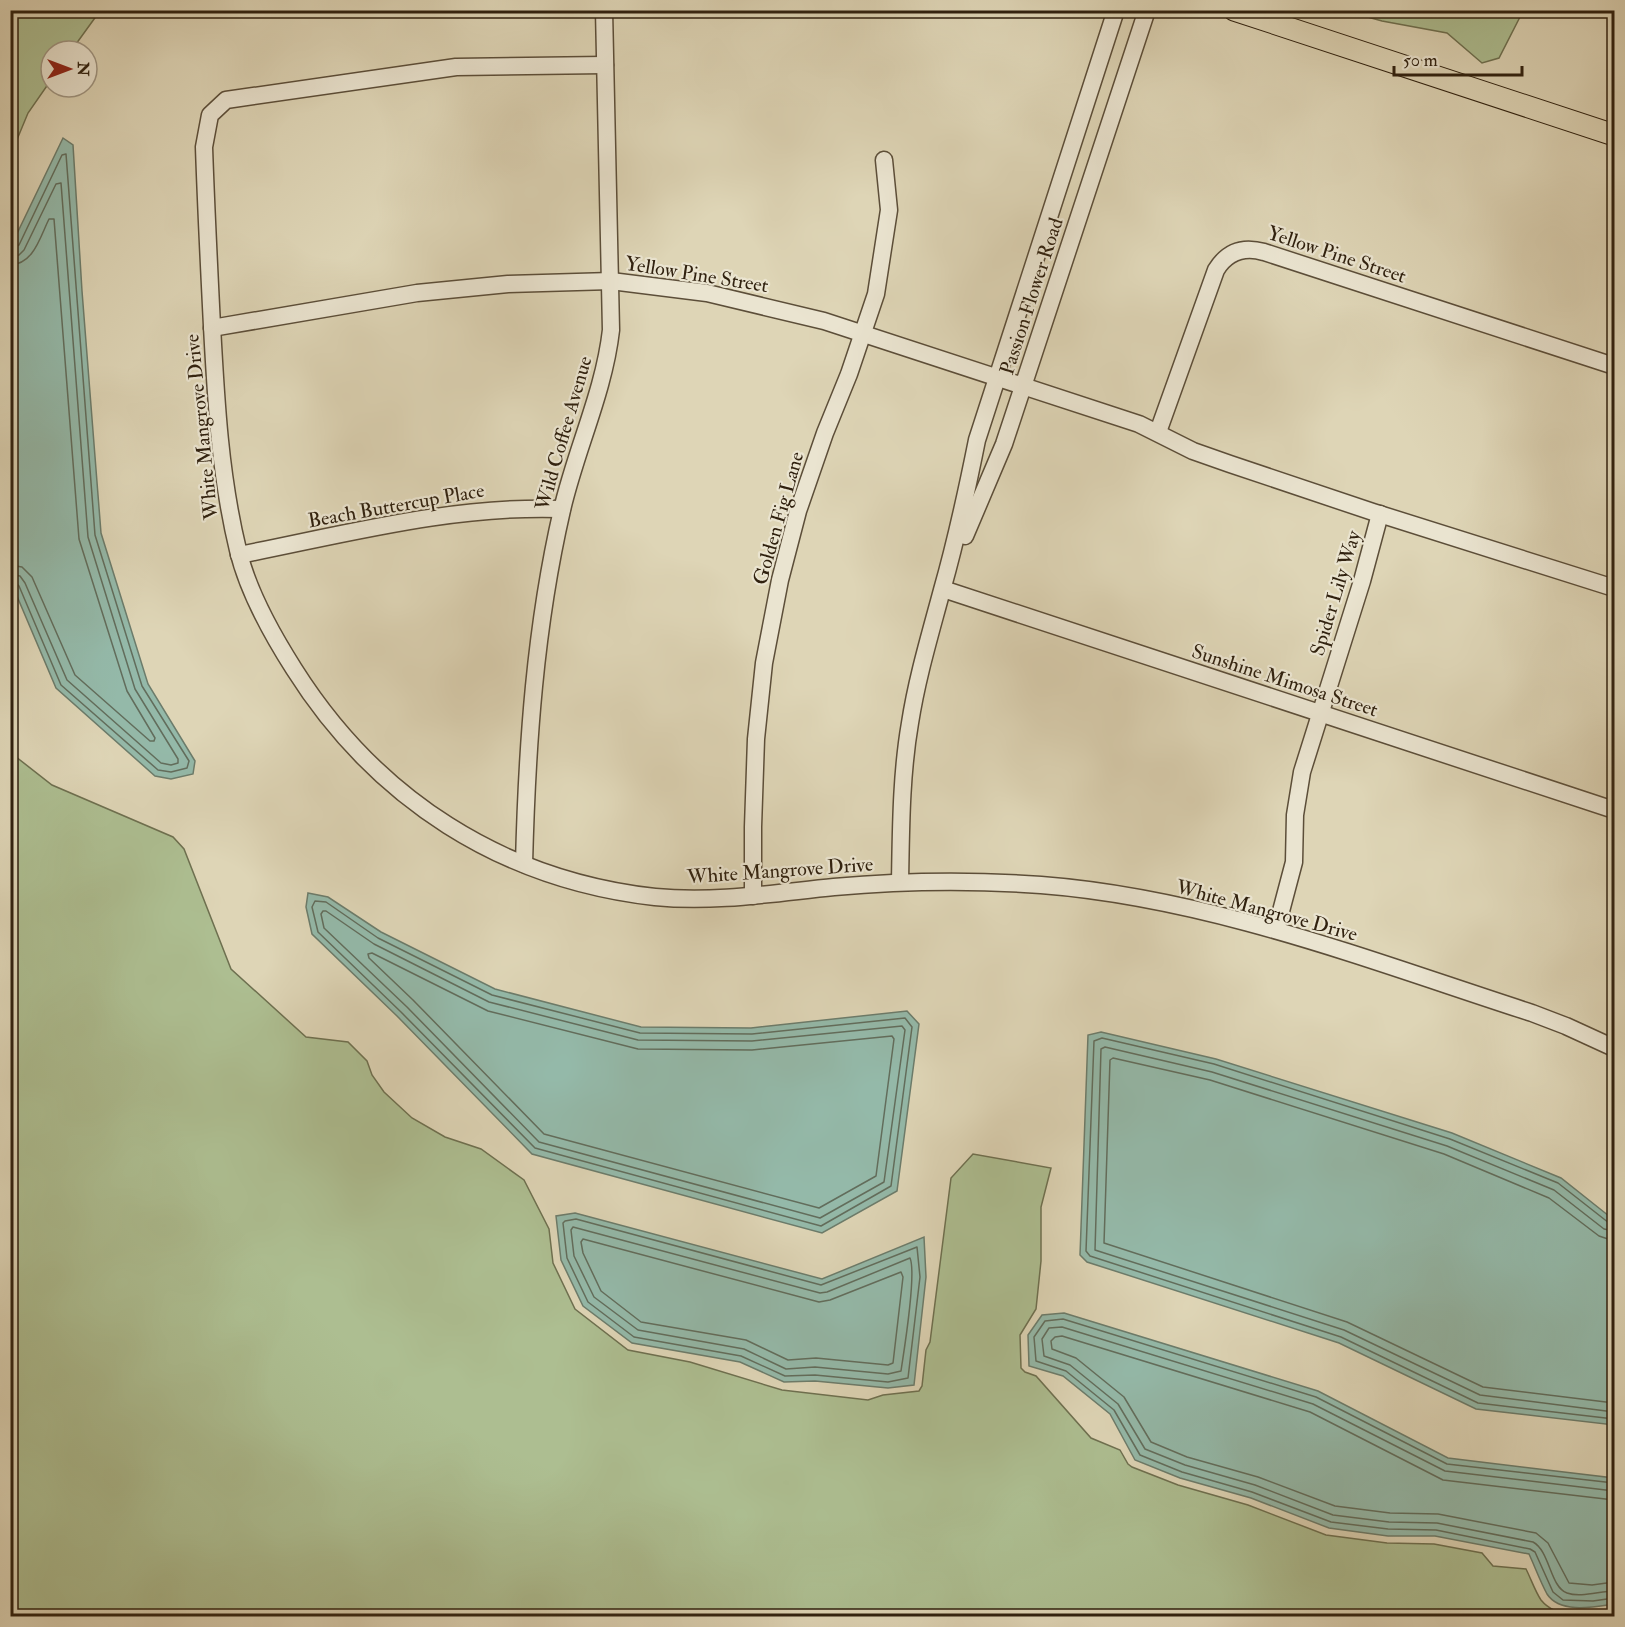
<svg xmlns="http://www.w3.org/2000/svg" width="1625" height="1627" viewBox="0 0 1625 1627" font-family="'IM FELL Double Pica',serif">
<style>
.green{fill:#adbe91;stroke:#6e7050;stroke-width:1.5}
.water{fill:#94b9a9;stroke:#6c7c6b;stroke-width:1.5}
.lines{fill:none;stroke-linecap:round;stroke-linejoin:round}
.shore{stroke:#626d5c;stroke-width:1.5}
.minor-casing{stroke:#5c4e39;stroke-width:19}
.major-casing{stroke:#30210f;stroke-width:23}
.minor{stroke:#eae4d0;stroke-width:16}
.major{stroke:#ded5b6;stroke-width:21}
.labels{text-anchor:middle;stroke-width:4.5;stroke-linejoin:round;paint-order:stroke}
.street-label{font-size:20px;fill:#30210f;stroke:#eae4d0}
</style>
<rect width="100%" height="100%" fill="#ded5b6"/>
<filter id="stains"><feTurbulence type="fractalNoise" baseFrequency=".00333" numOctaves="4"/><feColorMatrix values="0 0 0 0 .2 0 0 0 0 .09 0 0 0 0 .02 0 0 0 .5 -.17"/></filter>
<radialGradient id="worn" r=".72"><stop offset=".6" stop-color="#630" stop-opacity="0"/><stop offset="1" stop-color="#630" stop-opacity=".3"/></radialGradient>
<!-- green -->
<g class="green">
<path d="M 11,10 L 109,11 L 97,15 L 71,51 L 51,51 L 51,80 L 28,113 L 11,154 Z"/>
<path d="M 1346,11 L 1523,11 L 1499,58 L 1482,63 L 1447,33 L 1382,21 Z"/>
<path d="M 11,753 L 52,785 L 173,837 L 184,849 L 231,969 L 306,1037 L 348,1042 L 367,1061 L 372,1075 L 384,1092 L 412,1118 L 445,1137 L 481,1149 L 524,1180 L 549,1229 L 553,1263 L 575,1309 L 628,1350 L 690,1362 L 782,1390 L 868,1400 L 883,1395 L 919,1391 L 922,1386 L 926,1350 L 930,1342 L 951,1178 L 973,1154 L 1051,1168 L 1041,1207 L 1041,1261 L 1036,1309 L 1020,1335 L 1021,1368 L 1025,1372 L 1036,1376 L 1091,1438 L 1120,1450 L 1128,1464 L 1132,1467 L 1178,1485 L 1248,1505 L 1326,1535 L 1387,1543 L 1434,1544 L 1482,1553 L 1493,1566 L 1526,1569 C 1531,1579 1535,1591 1541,1600 C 1558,1621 1591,1615 1614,1612 L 1614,1616 L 11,1616 Z"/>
</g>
<!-- water -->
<g class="water">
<path d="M 63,138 L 73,145 L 82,291 L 101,533 L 148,684 L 195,761 L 193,774 L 171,779 L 155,776 L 56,688 L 11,582 L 11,258 L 12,244 Z"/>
<path d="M 308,893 L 328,897 L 381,932 L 495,989 L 641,1027 L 751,1028 L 907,1011 L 919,1024 L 897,1191 L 822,1233 L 532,1154 L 397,1016 L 312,934 L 306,907 Z"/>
<path d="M 1101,1032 L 1216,1059 L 1452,1133 L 1561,1178 L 1614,1220 L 1614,1425 L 1476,1409 L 1339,1343 L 1087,1262 L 1080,1255 L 1088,1035 Z"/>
<path d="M 575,1213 L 822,1279 L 924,1237 L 926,1277 L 914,1385 L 888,1388 L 815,1381 L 784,1382 L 740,1362 L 632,1343 L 583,1306 L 561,1260 L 556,1216 Z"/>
<path d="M 1064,1313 L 1318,1391 L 1448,1458 L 1614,1478 L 1614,1604 C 1594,1607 1560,1614 1547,1594 C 1540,1581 1535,1567 1529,1554 L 1435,1536 L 1388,1536 L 1329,1528 L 1251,1498 L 1180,1478 L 1135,1460 L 1110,1414 L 1063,1376 L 1029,1366 L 1028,1335 L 1042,1315 Z"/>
</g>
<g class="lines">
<!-- shore -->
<g class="shore">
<path d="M 10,249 L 19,245 L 62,155 L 66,154 L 95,535 L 142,686 L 189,761 L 187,768 L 171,772 L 158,770 L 61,685 L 19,586 L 15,582 L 10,582"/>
<path d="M 10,256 L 19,255 L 24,250 L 56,184 L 61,183 L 88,537 L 135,689 L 178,759 L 178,763 L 171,765 L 161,763 L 67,680 L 25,583 L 20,576 L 10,574"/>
<path d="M 10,265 C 34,264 40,237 49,219 L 54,219 L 79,539 L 127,691 L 155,738 L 154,741 L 150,741 L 75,675 L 32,577 L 22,567 L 10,565"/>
<path d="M 315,901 L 326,902 L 378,938 L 492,995 L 640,1033 L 752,1034 L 905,1018 L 912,1027 L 891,1186 L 821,1226 L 535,1148 L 401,1012 L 318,932 L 312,907 Z"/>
<path d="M 323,911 L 326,911 L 374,944 L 489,1002 L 638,1040 L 752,1041 L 902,1026 L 905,1030 L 884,1182 L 820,1218 L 539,1142 L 407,1007 L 324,928 L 321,914 Z"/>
<path d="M 372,953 L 488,1011 L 638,1049 L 752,1050 L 892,1036 L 894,1039 L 876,1176 L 819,1208 L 544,1134 L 413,1000 L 369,958 L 368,954 Z"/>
<path d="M 576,1219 L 821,1285 L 917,1247 L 920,1277 L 908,1378 L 888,1382 L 815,1375 L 785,1376 L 741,1356 L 634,1337 L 588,1302 L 567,1258 L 563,1223 L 565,1221 Z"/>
<path d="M 1614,1224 L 1609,1223 L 1558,1183 L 1450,1139 L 1214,1064 L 1102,1038 L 1094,1041 L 1086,1251 L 1090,1256 L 1341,1337 L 1478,1403 L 1614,1419"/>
<path d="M 573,1227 L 820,1293 L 827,1292 L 910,1258 C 917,1274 904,1350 901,1371 L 888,1374 L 815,1367 L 786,1369 L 744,1349 L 638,1330 L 594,1297 L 574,1256 L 571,1230 Z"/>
<path d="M 1614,1231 L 1604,1229 L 1554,1190 L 1447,1146 L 1212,1072 L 1105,1047 L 1101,1049 L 1095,1250 L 1344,1330 L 1480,1395 L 1614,1412"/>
<path d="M 583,1239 L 819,1302 L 830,1300 L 901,1272 L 903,1277 L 893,1363 L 888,1365 L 816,1358 L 788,1360 L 746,1340 L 641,1322 L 601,1291 L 583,1253 L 581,1242 Z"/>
<path d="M 1614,1241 L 1599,1236 L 1549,1198 L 1444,1154 L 1210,1080 L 1113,1058 L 1110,1060 L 1104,1243 L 1347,1322 L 1483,1387 L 1614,1403"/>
<path d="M 1614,1483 L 1447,1464 L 1316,1397 L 1063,1319 L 1045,1321 L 1034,1337 L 1036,1361 L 1066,1371 L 1114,1410 L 1140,1455 L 1182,1472 L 1252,1492 L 1331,1522 L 1388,1529 L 1436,1530 L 1530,1549 L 1535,1552 L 1553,1592 L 1563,1600 L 1593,1601 L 1614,1598"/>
<path d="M 1614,1491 L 1445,1471 L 1313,1404 L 1062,1327 L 1049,1328 L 1042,1339 L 1044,1356 L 1070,1365 L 1118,1404 L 1145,1449 L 1185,1465 L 1255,1485 L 1333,1515 L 1389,1522 L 1437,1523 L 1533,1542 C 1550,1551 1550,1587 1567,1593 C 1581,1598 1600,1591 1614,1591"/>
<path d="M 1614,1500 L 1443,1480 L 1310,1412 L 1062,1336 L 1055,1337 L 1051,1341 L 1052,1349 L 1076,1358 L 1124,1397 L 1151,1442 L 1187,1457 L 1258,1477 L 1335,1506 L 1390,1513 L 1438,1514 L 1536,1533 L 1548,1543 L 1569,1583 L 1592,1585 L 1614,1582"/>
</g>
<!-- minor casing -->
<g class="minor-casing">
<g id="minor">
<path d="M 605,65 L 456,67 L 226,100 L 210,115 L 204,147 C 206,207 209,266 212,326 C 216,401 220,476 238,550 C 248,592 271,633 294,669 C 376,799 502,880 655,897 C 715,903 774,893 834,887 C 902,881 971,880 1041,885 C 1210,898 1371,961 1532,1013 L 1566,1026 L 1614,1048"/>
<path d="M 212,328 L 417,293 L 508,284 L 611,281 L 707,293 L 824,321 L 1139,424 L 1193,451 L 1230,464 L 1373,512 L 1614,588"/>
<path d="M 1158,432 L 1216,270 C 1227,252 1243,246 1264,252 L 1614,366"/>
<path d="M 965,536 L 1004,444 L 1147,10"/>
<path d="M 239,555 C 346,534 453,505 562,509"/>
<path d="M 943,589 L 1614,810"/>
<path d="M 524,864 C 527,745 535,627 562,510 C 576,449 604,392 611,330 L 604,10"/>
<path d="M 900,882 C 901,829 901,775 910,723 C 917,678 930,635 942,590 C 956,541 967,490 977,440 L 1116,10"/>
<path d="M 753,896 L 753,827 L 756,739 L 764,663 L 780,580 L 798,511 L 825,433 L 849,374 L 876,294 L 889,210 L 884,160"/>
<path d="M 1276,930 L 1294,862 L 1295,815 L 1302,772 L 1362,581 L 1380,514"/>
</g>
</g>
<!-- major casing -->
<g class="major-casing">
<path id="major" d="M 1234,10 L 1614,135"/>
</g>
<!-- minor -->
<use href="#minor" class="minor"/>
<!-- major -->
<use href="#major" class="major"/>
</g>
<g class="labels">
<!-- street labels -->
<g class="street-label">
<text transform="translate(1337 254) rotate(18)" y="7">Yellow Pine Street</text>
<text transform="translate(697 274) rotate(9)" y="7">Yellow Pine Street</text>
<text transform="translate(1031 296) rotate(-72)" y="7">Passion Flower Road</text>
<text transform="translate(201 427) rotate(-96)" y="7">White Mangrove Drive</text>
<text transform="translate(563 433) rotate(-74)" y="7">Wild Coffee Avenue</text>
<text transform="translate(396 505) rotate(-10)" y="7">Beach Buttercup Place</text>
<text transform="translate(778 518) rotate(-74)" y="7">Golden Fig Lane</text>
<text transform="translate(1335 593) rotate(-73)" y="7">Spider Lily Way</text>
<text transform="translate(1285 680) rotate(18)" y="7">Sunshine Mimosa Street</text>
<text transform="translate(780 870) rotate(-4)" y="7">White Mangrove Drive</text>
<text transform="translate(1267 910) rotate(15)" y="7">White Mangrove Drive</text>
</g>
</g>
<!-- margin -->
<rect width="1625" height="1627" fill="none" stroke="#ded5b6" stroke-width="36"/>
<rect x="12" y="12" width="1601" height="1603" fill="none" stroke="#30210f" stroke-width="3"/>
<rect x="18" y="18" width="1589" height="1591" fill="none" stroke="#30210f" stroke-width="1.5"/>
<!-- north arrow -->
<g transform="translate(69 69) rotate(90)"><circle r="28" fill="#eae4d0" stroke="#a09683" stroke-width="1.5"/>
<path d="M0-4.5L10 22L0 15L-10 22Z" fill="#8f2418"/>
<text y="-9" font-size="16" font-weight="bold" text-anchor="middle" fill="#30210f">N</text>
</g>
<!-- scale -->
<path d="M1394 66v9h128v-9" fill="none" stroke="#30210f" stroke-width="3"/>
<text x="1403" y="66" font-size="18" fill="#30210f" stroke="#eae4d0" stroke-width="4.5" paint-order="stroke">50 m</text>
<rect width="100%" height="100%" filter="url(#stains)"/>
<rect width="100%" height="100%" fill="url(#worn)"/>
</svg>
